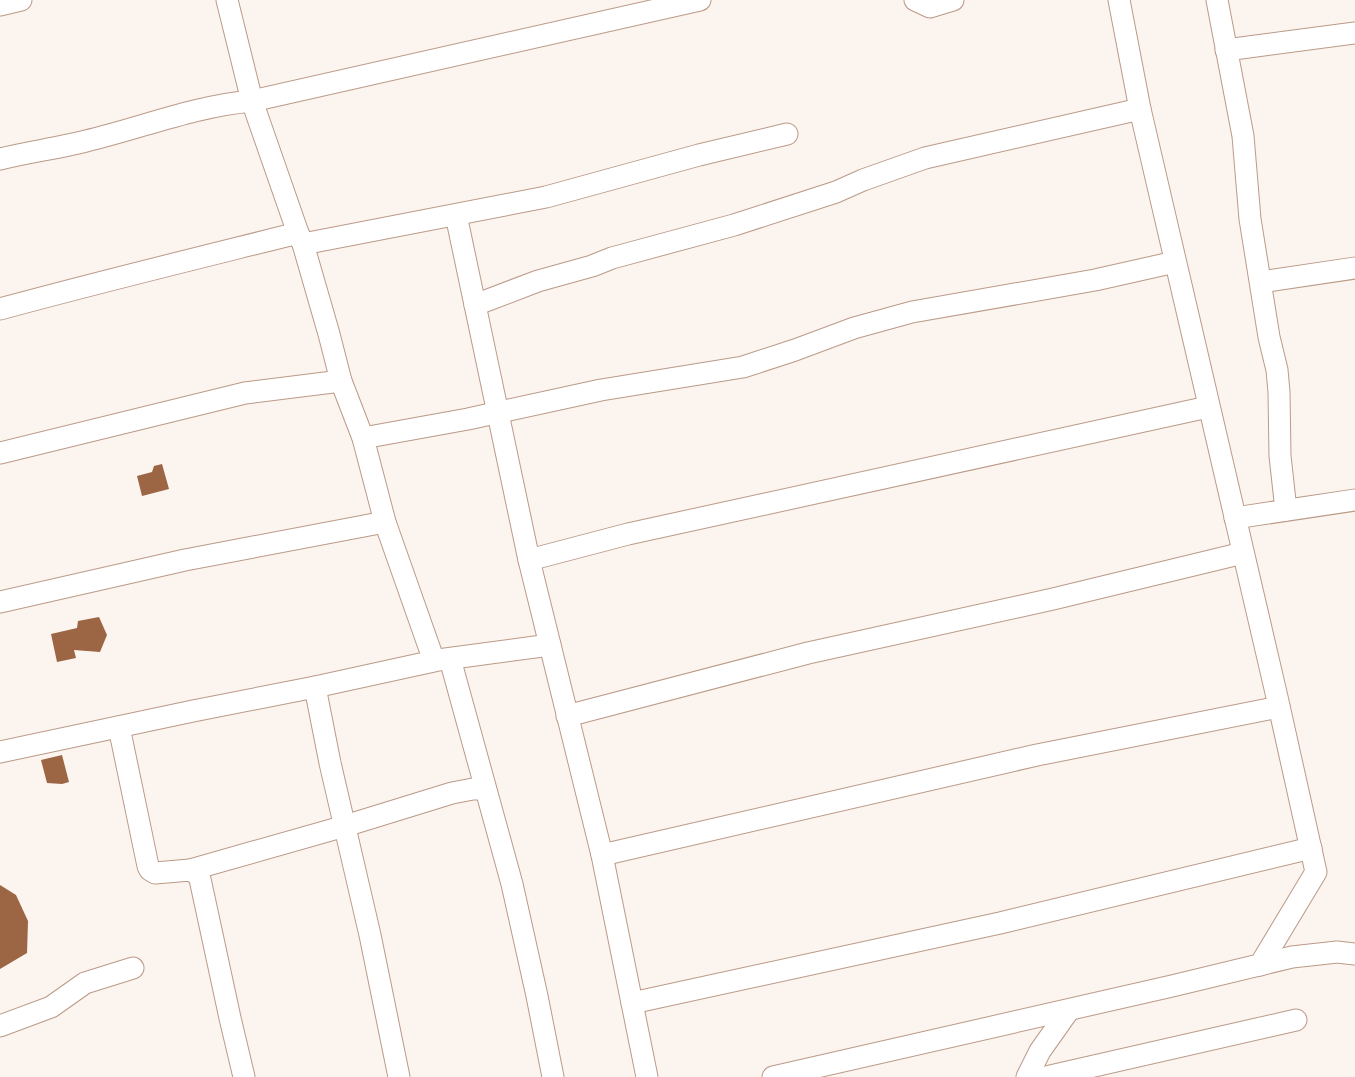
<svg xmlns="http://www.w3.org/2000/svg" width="1355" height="1077" viewBox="0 0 1355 1077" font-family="Georgia,serif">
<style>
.building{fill:#9c6544}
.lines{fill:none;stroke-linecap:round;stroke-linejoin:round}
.minor-casing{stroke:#bb9a87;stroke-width:23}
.minor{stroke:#fff;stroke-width:21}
</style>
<rect width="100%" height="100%" fill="#fbf4ef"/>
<!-- building -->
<g class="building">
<path d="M 162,464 L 169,489 L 142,496 L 137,476 L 152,472 L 154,466 Z"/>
<path d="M 99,617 L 107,635 L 100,652 L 74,650 L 76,658 L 57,662 L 51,634 L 77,628 L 78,621 Z"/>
<path d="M 62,755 L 69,782 L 62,784 L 47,783 L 41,760 Z"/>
<path d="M 0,885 L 16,895 L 28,921 L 27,953 L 0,969 Z"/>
</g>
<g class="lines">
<!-- minor casing -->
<g class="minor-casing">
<g id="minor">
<path d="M 915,0 L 930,7 L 953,0"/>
<path d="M 1119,0 L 1140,109 L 1277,697 L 1316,872 L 1260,965"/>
<path d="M 1217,0 L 1243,136 L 1250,219 L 1269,337 L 1277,370 L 1279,392 L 1280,456 L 1286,510"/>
<path d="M 0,5 L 21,0"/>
<path d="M 1226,50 L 1355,33"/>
<path d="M 0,159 C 29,152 58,148 86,141 C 141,128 195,106 252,101 L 700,0"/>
<path d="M 456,215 L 529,560 L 602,855 L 647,1077"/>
<path d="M 303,244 L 546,197 L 699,155 L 787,134"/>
<path d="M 1261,282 L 1355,268"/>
<path d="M 475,305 L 538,281 L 592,266 L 612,258 L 734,225 L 836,192 L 863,180 L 925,158 L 1140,109"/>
<path d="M 0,309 C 99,282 198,258 298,233"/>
<path d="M 363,438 L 468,419 L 601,390 L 743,367 L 795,350 L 854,328 L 912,312 L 1095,280 L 1175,262"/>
<path d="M 0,453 L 245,393 L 341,381"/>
<path d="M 1235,518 L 1355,500"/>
<path d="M 529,560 L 628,534 L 1208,407"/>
<path d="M 0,602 L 185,560 L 385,522"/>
<path d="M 450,659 L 512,884 L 537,996 L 553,1077"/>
<path d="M 438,660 L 550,645"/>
<path d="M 315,687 L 330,763 L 370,935 L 399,1077"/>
<path d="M 567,716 L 808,653 L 1053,599 L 1243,553"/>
<path d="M 119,727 L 148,866 L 150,870 L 155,873 L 190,870 L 196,873 L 200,879 L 230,1018 L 244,1077"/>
<path d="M 0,752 L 193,711 L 315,687 L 434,661 L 385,522 L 363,438 L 341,381 L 329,334 L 303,244 L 298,233 L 252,101 L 227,0"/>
<path d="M 602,855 L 1037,755 L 1279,707"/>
<path d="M 190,870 L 345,826 L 452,793 L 473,789 L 485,789"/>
<path d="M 632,1003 L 1000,923 L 1311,848"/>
<path d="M 0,1026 L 51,1007 L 85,983 L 133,968"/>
<path d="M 773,1077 L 1172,986 L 1292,957 L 1337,952 L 1355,954"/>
<path d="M 1027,1077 L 1040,1051 L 1069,1010"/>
<path d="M 1046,1077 L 1296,1020"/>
</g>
</g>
<!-- minor -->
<use href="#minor" class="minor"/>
</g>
</svg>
